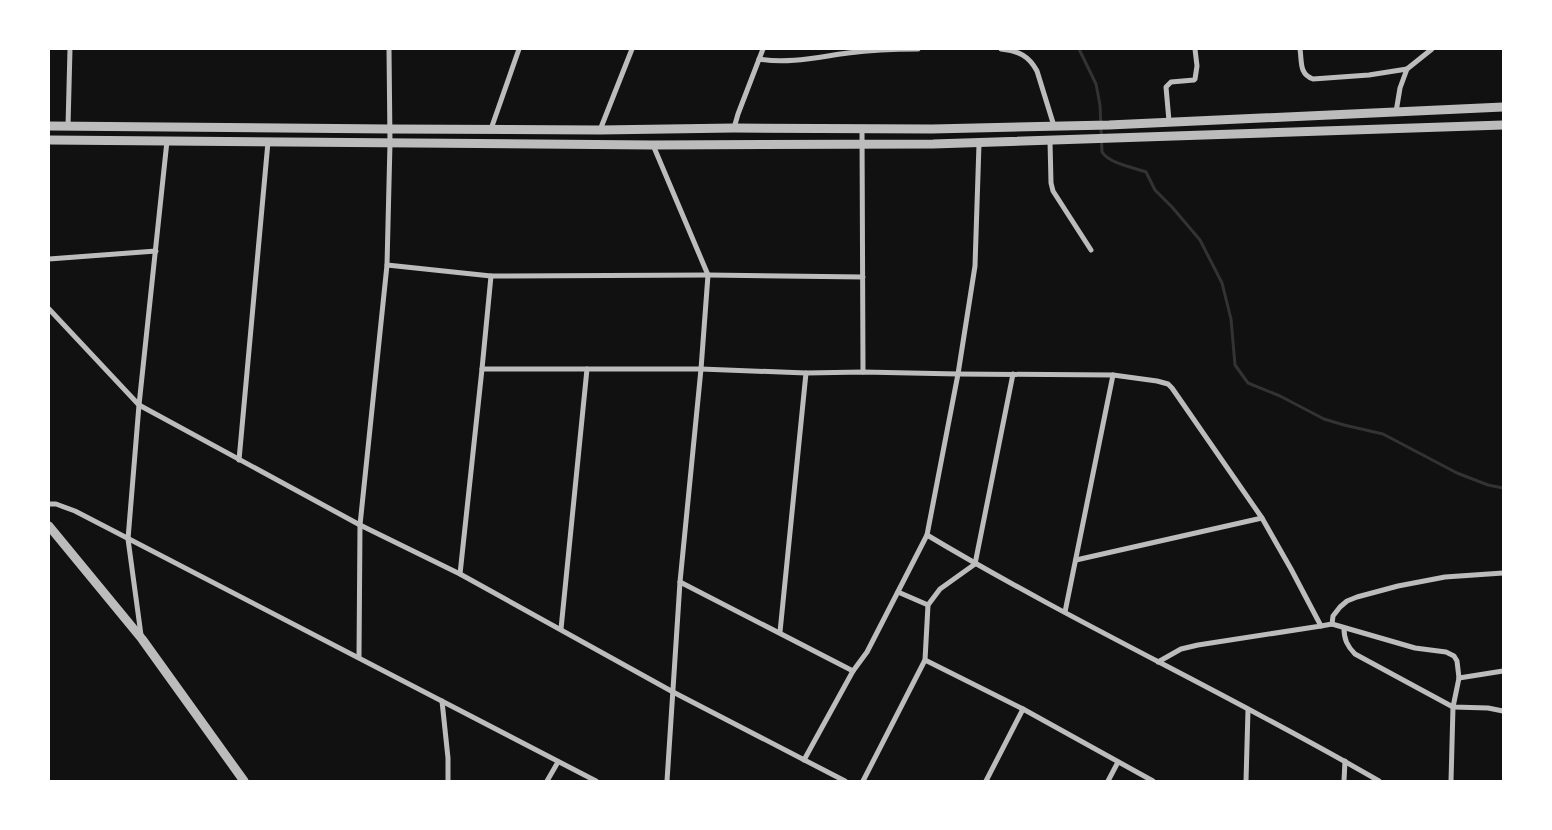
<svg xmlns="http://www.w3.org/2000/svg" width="1552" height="830" viewBox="0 0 1552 830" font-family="'PT Sans Narrow',sans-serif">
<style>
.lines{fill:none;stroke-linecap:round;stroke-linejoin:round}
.stream{stroke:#333;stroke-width:3}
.minor{stroke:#bcbcbc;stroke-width:5}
.tertiary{stroke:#bcbcbc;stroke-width:9}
</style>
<rect width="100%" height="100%" fill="#111"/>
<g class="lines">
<!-- stream -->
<path class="stream" d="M 1079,49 L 1096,84 L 1100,105 L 1102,152 C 1110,164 1133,167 1146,172 L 1155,190 L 1172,207 L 1200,240 L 1222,283 L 1231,319 L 1235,365 L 1248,383 L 1280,396 L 1324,419 L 1344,425 L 1383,434 L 1457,473 L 1488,485 L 1503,488"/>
<!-- minor -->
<g class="minor">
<path d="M 1001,49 C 1019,51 1029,56 1037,71 L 1054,126"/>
<path d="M 1300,49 C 1302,62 1299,74 1313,79 L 1369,75 L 1407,69"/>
<path d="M 759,59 C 789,64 818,57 848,53 C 871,50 894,49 918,49"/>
<path d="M 1396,112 L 1400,88 L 1407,69 L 1432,49"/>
<path d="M 1169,121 L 1166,87 L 1171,82 L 1194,80 L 1195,79 L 1197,66 L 1195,49"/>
<path d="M 68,126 L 70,49"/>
<path d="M 734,128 L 738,114 L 763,49"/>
<path d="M 491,129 L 519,49"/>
<path d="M 862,129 L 863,372"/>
<path d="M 600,130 L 632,49"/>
<path d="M 1050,141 L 1051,183 L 1053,191 L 1091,250"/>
<path d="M 653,145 L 708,275 L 701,369 L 680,582 L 667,781"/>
<path d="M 49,259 L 156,251"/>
<path d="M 387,265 L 491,276 L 708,275 L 863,277"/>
<path d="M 49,309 L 139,405 L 360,525 L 460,574 L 673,692 L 845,781"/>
<path d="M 482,369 L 701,369 L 806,373 L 863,372 L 958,374 L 1113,375 L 1157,381 L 1168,384 L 1172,388 L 1262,518 L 1291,569 L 1321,626 L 1198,645 L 1181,649 L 1158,662"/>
<path d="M 239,460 L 268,142"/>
<path d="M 49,504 L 56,504 L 75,511 L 596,781"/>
<path d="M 927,535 C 1074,623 1231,695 1379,781"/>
<path d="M 1076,560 L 1262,518"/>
<path d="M 460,574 L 482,369 L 491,276"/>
<path d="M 680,582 L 853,671"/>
<path d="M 898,592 L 928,605"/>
<path d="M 1065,612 L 1113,375"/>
<path d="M 1332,624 L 1415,648 L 1446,652 L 1454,656 L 1457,661 L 1459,678 L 1453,707 L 1451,781"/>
<path d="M 1321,626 L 1332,624 L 1333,616 L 1340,607 L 1347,601 L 1357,597 L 1398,586 L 1445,577 L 1503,573"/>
<path d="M 1344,628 C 1344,639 1347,646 1355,654 L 1453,707 L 1488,708 L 1503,711"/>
<path d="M 561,629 L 587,369"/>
<path d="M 780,632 L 806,373"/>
<path d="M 141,635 L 128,539 L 139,405 L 167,141"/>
<path d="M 359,657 L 360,525 L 387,265 L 390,143 L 389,49"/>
<path d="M 925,660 L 1023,709 L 1153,781"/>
<path d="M 1459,678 L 1503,671"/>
<path d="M 442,701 L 448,758 L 448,781"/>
<path d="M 804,760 L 853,671 L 867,652 L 927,535 L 958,374 L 975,266 L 979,144"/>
<path d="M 547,781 L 558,762"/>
<path d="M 863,781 L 925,660 L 928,605 L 940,589 L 975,564 L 1013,374"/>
<path d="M 986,781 L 1023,709"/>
<path d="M 1108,781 L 1118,762"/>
<path d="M 1246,781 L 1248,710"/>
<path d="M 1344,781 L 1345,761"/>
</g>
<!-- tertiary -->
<g class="tertiary">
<path d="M 49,126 L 390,129 L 600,130 L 734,128 L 932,129 L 1109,125 L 1503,107"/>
<path d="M 49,140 L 653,145 L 933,144 L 1503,125"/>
<path d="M 49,526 L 142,639 L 244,781"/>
</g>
</g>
<!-- border -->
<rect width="1552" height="830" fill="none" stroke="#ffffff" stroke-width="100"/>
</svg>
